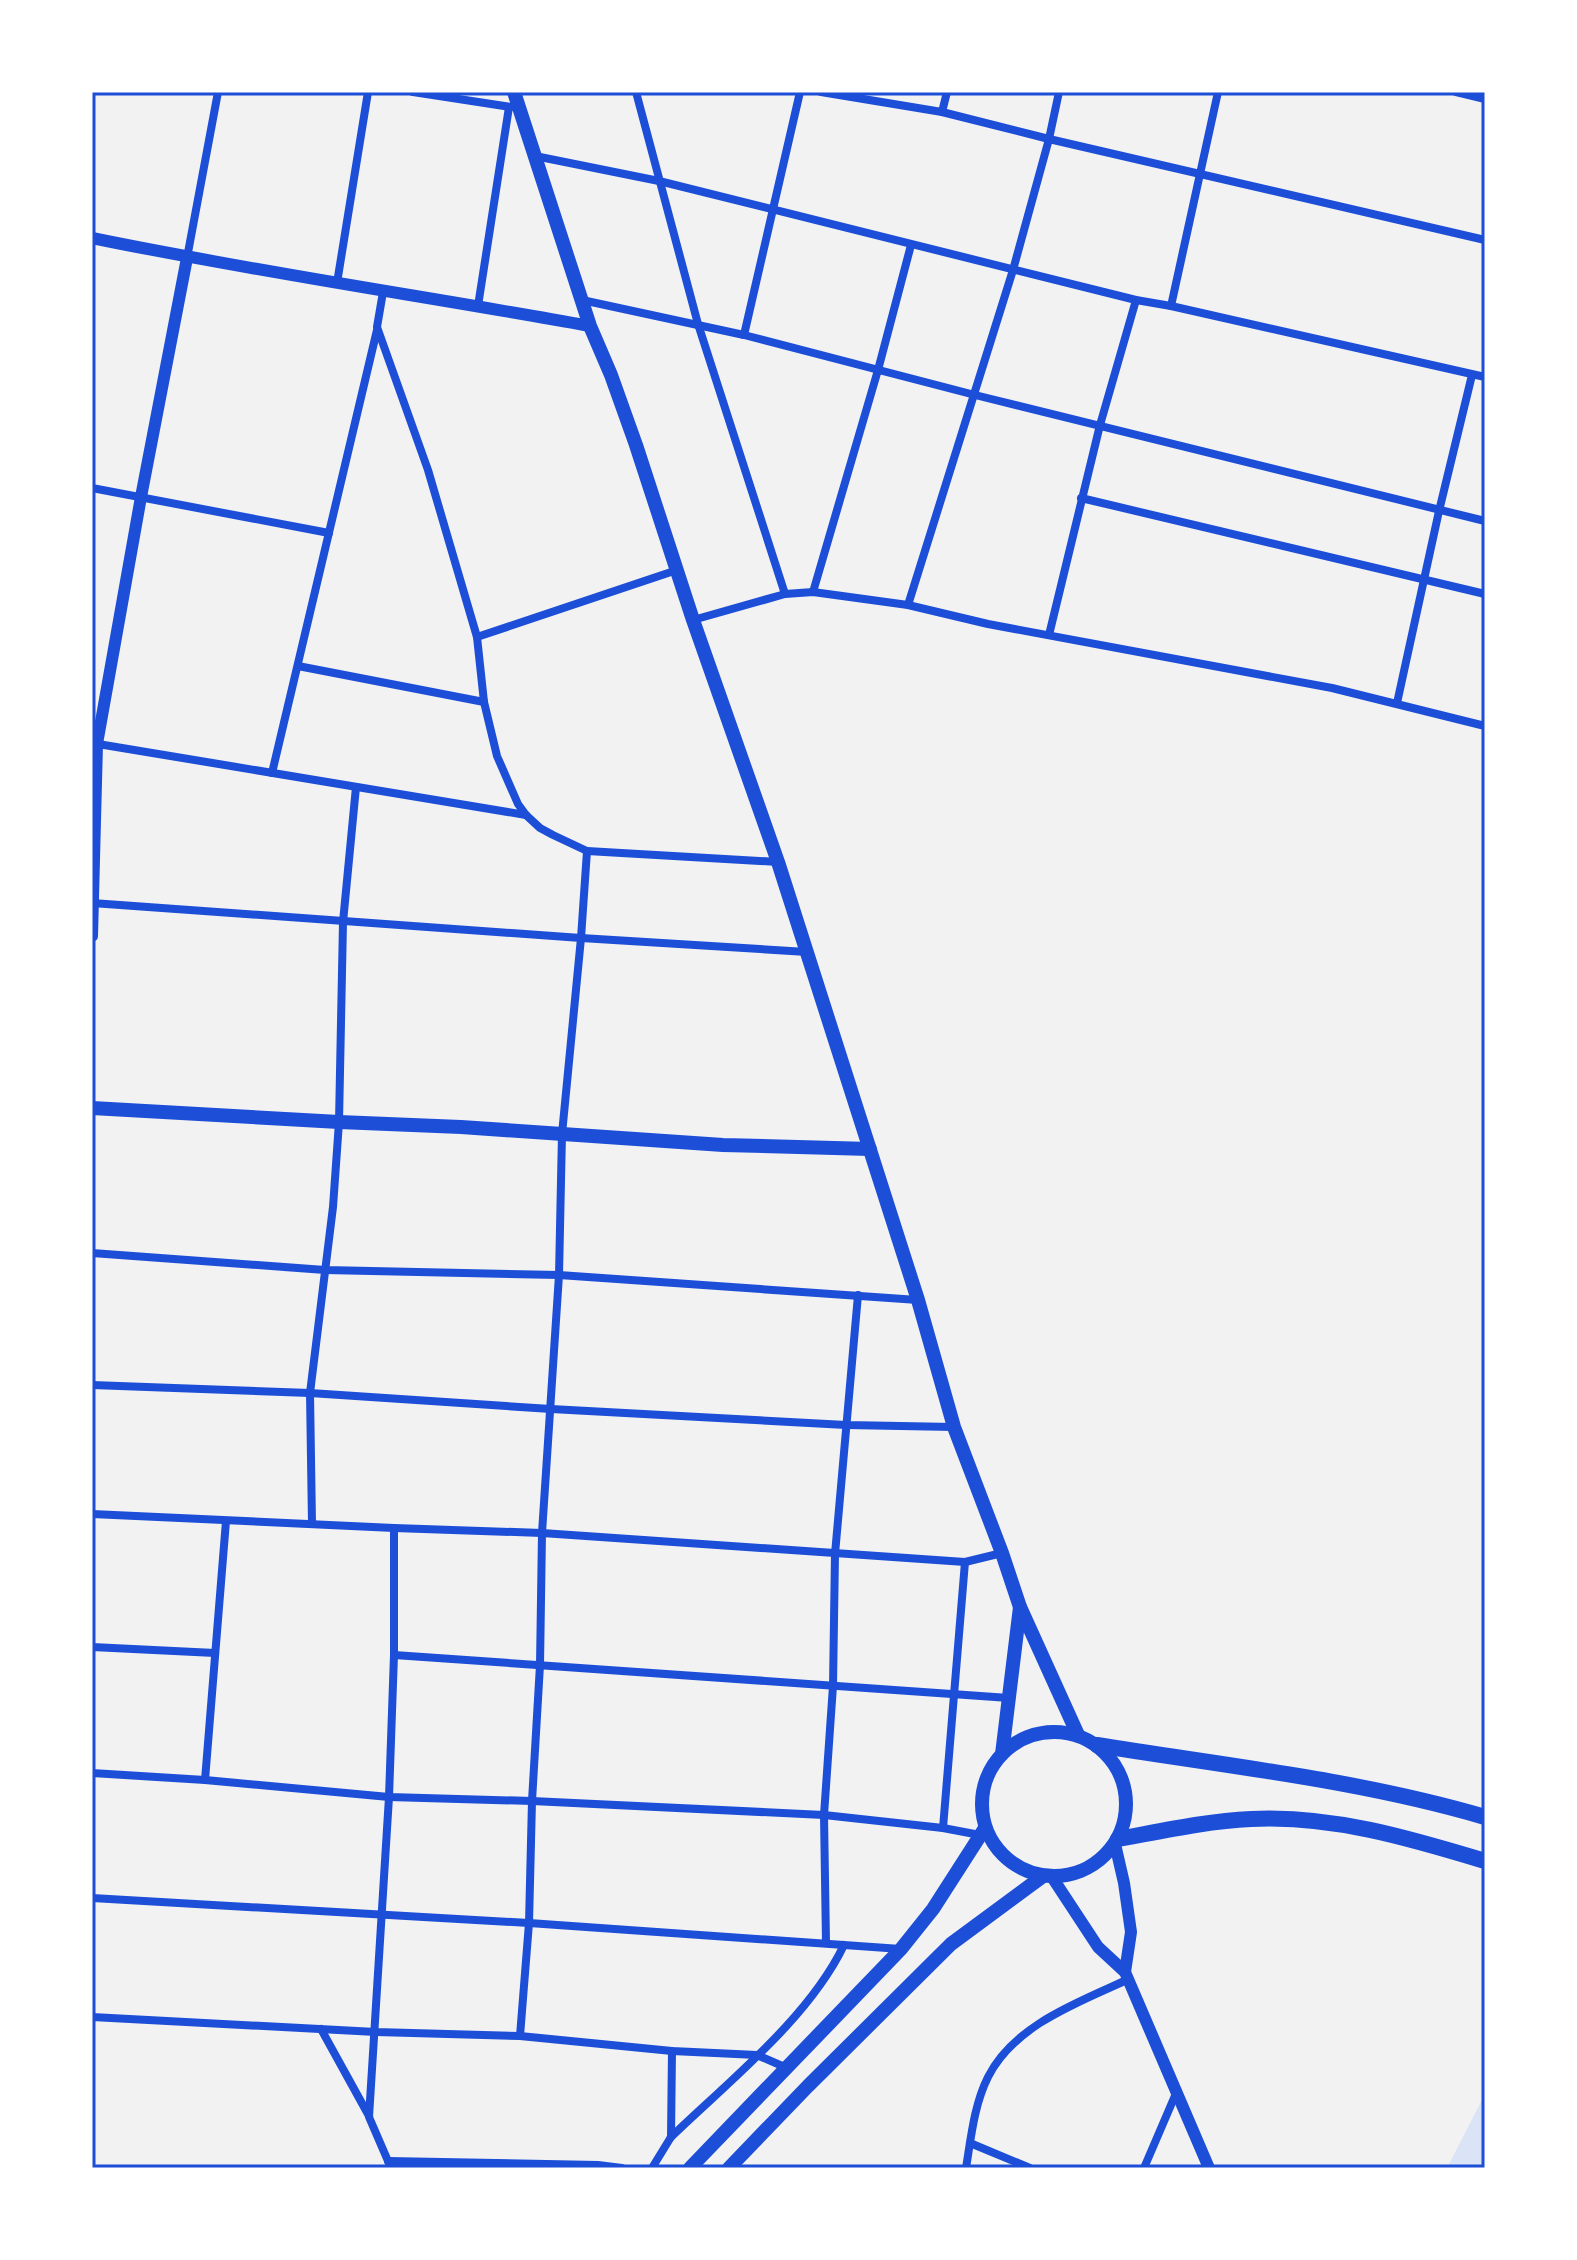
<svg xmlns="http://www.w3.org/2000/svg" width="1577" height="2260" viewBox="0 0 1577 2260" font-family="Jost,sans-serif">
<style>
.green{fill:#dbe4f7}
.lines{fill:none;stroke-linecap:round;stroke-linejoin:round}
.minor{stroke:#1d4ed8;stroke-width:8}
.tertiary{stroke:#1d4ed8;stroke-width:12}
.secondary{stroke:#1d4ed8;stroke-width:14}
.primary{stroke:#1d4ed8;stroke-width:14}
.trunk{stroke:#1d4ed8;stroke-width:16}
.neatline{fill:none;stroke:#1d4ed8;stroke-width:3}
</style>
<rect width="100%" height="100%" fill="#f2f2f2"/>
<!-- green -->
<path class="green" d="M 1485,2094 L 1485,2168 L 1447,2168 Z"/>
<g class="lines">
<!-- minor -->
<g class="minor">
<path d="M 413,92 L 511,107"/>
<path d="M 636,92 L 698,324 L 785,594"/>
<path d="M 821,92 L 942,112 L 1049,139 L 1485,240"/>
<path d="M 1456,92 L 1485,99"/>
<path d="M 942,112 L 947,92"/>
<path d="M 535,156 L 659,181 L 1136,300 L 1171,306 L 1485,377"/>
<path d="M 187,258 L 218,92"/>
<path d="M 337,283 L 368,92"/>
<path d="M 383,292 L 377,327 L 428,470 L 477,637 L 484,702 L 497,756 L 518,804 L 526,815 L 540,828 L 553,835 L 587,851 L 581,938 L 562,1134 L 559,1275 L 542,1533 L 540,1665 L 532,1801 L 529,1923 L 520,2036"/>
<path d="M 582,300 L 744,335 L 975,395 L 1485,521"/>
<path d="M 478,306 L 509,107"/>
<path d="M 1171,306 L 1218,92"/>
<path d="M 744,335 L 800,92"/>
<path d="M 92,488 L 329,533"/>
<path d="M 1081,498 L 1485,594"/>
<path d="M 813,592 L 878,370 L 911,245"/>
<path d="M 908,605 L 1013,270 L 1049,139 L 1059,92"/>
<path d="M 693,620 L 785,594 L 813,592 L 908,605 L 988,624 L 1332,688 L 1485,726"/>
<path d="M 1049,635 L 1100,425 L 1136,300"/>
<path d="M 477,637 L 677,570"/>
<path d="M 298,666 L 484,702"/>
<path d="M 1397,703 L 1439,511 L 1472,375"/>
<path d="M 92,743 L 526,815"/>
<path d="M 272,773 L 377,330"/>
<path d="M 587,851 L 778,862"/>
<path d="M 92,903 L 581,938 L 807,952"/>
<path d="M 92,1253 L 325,1270 L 559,1275 L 918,1300"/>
<path d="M 92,1385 L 310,1393 L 551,1409 L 846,1425 L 954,1427"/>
<path d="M 92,1514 L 394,1528 L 542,1533 L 965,1562 L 1002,1553"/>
<path d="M 312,1524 L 310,1393 L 333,1207 L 339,1122 L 343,922 L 356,787"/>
<path d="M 92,1647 L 215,1653"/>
<path d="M 394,1655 L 1009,1698"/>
<path d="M 92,1773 L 205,1780 L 389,1797 L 532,1801 L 824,1815 L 943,1828 L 980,1835"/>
<path d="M 205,1780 L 226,1521"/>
<path d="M 943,1828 L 965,1562"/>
<path d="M 92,1898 L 529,1923 L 901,1949"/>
<path d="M 826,1943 L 824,1815 L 833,1686 L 835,1554 L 858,1295"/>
<path d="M 92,2017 L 376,2032 L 520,2036 L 672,2051 L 757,2055 L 787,2068"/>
<path d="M 321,2029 L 369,2116"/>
<path d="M 671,2137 C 729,2081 809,2018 844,1945"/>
<path d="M 970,2143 L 1030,2168"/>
<path d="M 388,2161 L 598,2165 L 622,2168"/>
<path d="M 391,2168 L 369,2117 L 389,1797 L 394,1655 L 394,1528"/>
<path d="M 652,2168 L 671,2137 L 672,2051"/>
<path d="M 966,2168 C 971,2138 974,2105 988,2077 C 1014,2025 1079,2002 1129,1979"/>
<path d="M 1144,2168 L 1177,2091"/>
</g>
<!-- tertiary -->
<g class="tertiary">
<path d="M 92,238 C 257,272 424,296 590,326"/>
<path d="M 92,936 L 97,744 L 141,497 L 187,258"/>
<path d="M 1115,1844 L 1124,1883 L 1131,1932 L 1125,1972"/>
<path d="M 1052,1877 L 1098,1947 L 1125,1972 L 1209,2168"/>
</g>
<!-- secondary -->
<path class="secondary" d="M 92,1108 L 339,1122 L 461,1127 L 723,1145 L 870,1149"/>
<!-- primary -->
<g class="primary">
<path d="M 514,92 L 590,326 L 611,375 L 636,445 L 693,620 L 778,862 L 918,1300 L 954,1427 L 1002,1553 L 1020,1607 L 1078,1735"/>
<circle cx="1054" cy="1804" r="72"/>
<path d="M 1002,1754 L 1020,1607"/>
<path d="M 690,2168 L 901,1949 L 933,1909 L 985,1828"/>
<path d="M 729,2168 L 808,2086 L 951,1944 L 1043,1876"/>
</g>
<!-- trunk -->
<g class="trunk">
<path d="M 1097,1745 C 1227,1766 1359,1780 1485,1817"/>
<path d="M 1118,1839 C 1162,1831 1207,1821 1251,1819 C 1332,1815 1409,1838 1485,1861"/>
</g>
</g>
<!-- border -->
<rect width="1577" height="2260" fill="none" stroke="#ffffff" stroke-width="188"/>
<rect x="94" y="94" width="1389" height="2072" class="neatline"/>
</svg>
